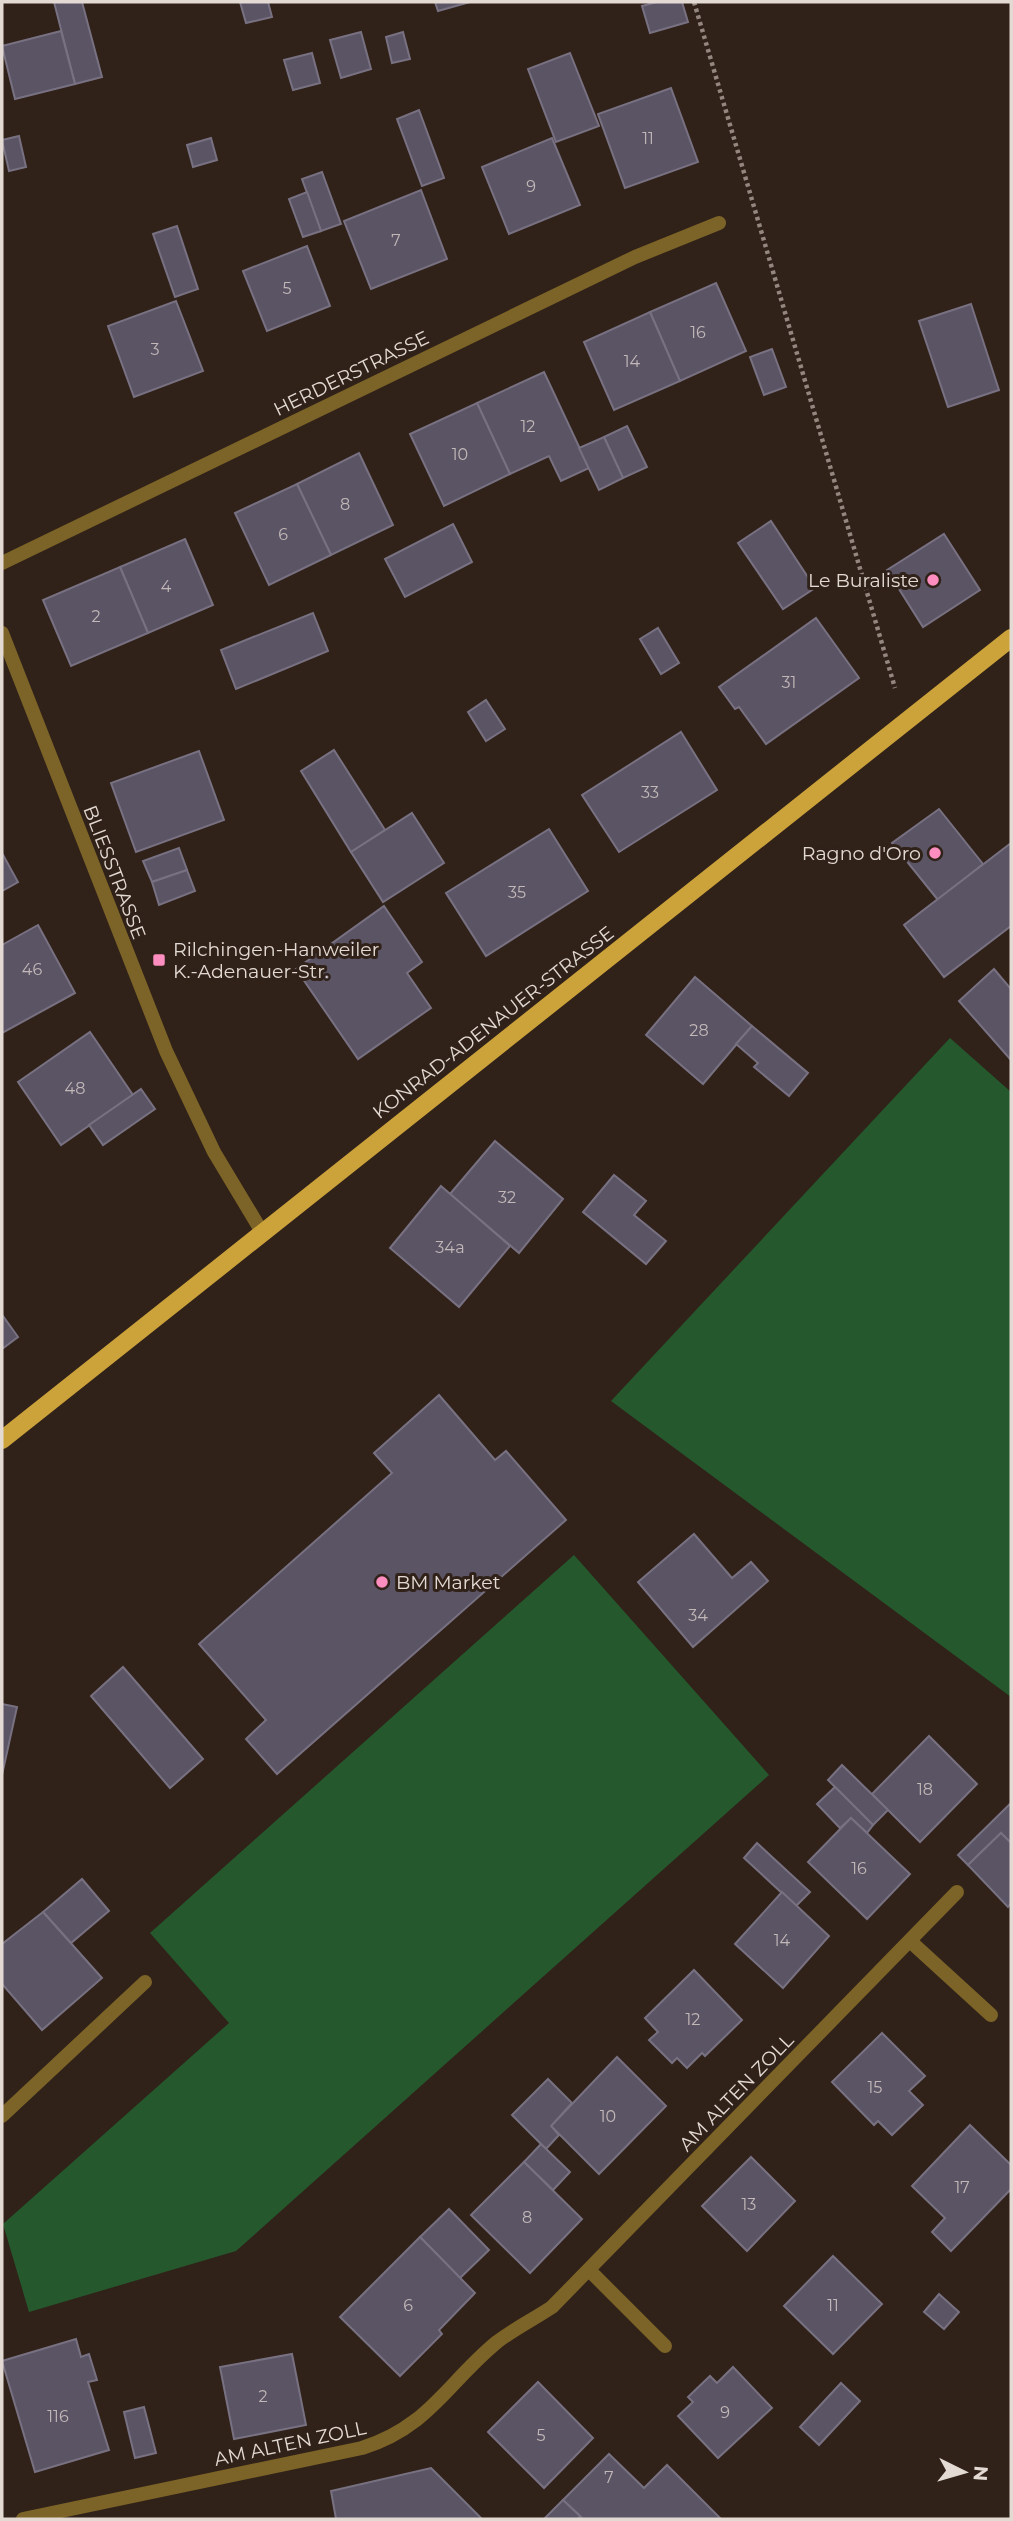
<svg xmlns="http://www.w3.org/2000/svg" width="1013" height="2521" viewBox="0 0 1013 2521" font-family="Montserrat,sans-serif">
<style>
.green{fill:#25592d}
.building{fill:#5b5464;stroke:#787182;stroke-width:2}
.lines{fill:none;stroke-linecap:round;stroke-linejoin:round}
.path{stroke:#938780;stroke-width:4.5;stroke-dasharray:3.5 3.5;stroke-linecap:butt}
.lane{stroke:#7c6327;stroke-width:14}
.street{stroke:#7c6327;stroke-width:14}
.primary{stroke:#cca23b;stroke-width:18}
.poi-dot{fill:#fd8ebf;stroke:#302219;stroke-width:2.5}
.labels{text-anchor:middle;stroke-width:6;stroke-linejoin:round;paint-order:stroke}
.number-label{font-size:16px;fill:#c2b8b8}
.street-label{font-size:19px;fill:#e4dad4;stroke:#302219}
.poi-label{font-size:19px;fill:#e4dad4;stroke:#302219;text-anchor:end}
</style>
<rect width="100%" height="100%" fill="#302219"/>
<!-- green -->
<g class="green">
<path d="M 950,1038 L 1011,1092 L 1011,1697 L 611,1401 Z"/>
<path d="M 574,1555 L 769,1775 L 236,2251 L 29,2312 L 3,2224 L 229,2023 L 150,1933 Z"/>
</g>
<!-- building -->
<g class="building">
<path d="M 54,2 L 82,2 L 102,77 L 75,84 Z"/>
<path d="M 240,2 L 268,2 L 272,17 L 246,23 Z"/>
<path d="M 435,2 L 470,2 L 438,11 Z"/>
<path d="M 657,2 L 682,2 L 688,22 L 650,33 L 642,6 Z"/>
<path d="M 61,31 L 75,84 L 15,99 L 2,46 Z"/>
<path d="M 361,32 L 371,69 L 341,78 L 330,40 Z"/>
<path d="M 403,32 L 410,59 L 392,63 L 386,37 Z"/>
<path d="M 312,53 L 320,83 L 293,90 L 284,60 Z"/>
<path d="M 570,53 L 599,126 L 556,142 L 528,69 Z"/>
<path d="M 671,88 L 698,162 L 625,188 L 598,114 Z"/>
<path d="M 419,110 L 444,178 L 422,186 L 397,119 Z"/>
<path d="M 19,136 L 26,167 L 9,171 L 2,140 Z"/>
<path d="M 211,138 L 217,160 L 193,167 L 187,145 Z"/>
<path d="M 552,138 L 580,205 L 509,234 L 482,167 Z"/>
<path d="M 322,172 L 341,224 L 321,231 L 302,179 Z"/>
<path d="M 421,190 L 447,259 L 371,289 L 344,221 Z"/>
<path d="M 307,192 L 321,231 L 303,237 L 289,199 Z"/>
<path d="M 177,226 L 198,289 L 175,297 L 153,234 Z"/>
<path d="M 307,246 L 330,306 L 267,331 L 243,271 Z"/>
<path d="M 716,283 L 746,351 L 680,381 L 650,312 Z"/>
<path d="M 176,301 L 203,371 L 134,397 L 108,326 Z"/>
<path d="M 971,304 L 999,390 L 948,407 L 919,321 Z"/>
<path d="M 650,312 L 680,381 L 614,410 L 584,342 Z"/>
<path d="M 772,349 L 786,387 L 764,395 L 750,357 Z"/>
<path d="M 544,372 L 589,468 L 561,481 L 549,456 L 510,474 L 477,403 Z"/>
<path d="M 477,403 L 510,474 L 444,506 L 410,434 Z"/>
<path d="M 627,426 L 647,467 L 623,478 L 604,437 Z"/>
<path d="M 604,437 L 623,478 L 599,490 L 579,448 Z"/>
<path d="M 359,453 L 393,525 L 331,555 L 297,484 Z"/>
<path d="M 297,484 L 331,555 L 269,585 L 235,513 Z"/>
<path d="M 771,521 L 815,588 L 783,609 L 738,543 Z"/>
<path d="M 453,524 L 472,562 L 405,597 L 385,559 Z"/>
<path d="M 944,534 L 980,590 L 923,627 L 887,570 Z"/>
<path d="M 185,539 L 213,605 L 148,633 L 120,567 Z"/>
<path d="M 120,567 L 148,633 L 71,666 L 43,600 Z"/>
<path d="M 313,613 L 328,651 L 236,689 L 221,650 Z"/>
<path d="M 816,618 L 859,678 L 766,744 L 739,707 L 735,709 L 719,687 Z"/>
<path d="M 658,628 L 679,663 L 661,674 L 640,639 Z"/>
<path d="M 486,700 L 505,729 L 486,741 L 468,712 Z"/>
<path d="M 681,732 L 717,790 L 619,852 L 582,795 Z"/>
<path d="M 334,750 L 385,830 L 351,852 L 301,771 Z"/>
<path d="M 199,751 L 224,820 L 136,852 L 111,783 Z"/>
<path d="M 939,809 L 983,864 L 938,900 L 892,843 Z"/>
<path d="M 412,813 L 444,863 L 383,902 L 351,852 Z"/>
<path d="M 549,829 L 588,891 L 486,956 L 446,893 Z"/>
<path d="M 1011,843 L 1011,926 L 944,977 L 904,925 Z"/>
<path d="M 179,848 L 187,870 L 152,882 L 143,861 Z"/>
<path d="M 2,853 L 18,882 L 2,891 Z"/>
<path d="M 187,870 L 195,891 L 159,905 L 152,882 Z"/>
<path d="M 384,906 L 422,962 L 407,973 L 431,1008 L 358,1059 L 296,969 Z"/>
<path d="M 38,925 L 75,993 L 2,1033 L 2,945 Z"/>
<path d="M 994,969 L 1011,989 L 1011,1060 L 959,1001 Z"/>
<path d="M 695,977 L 752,1026 L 703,1084 L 646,1035 Z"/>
<path d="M 752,1026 L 808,1073 L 789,1096 L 754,1067 L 758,1063 L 736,1044 Z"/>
<path d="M 90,1032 L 133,1095 L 61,1145 L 18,1082 Z"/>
<path d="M 141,1089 L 155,1109 L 103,1145 L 89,1125 Z"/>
<path d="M 495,1141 L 563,1199 L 519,1253 L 450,1194 Z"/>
<path d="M 614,1175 L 646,1201 L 634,1215 L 666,1241 L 646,1264 L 583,1212 Z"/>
<path d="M 441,1186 L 510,1246 L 459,1307 L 390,1248 Z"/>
<path d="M 3,1316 L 18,1337 L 2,1349 L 2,1317 Z"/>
<path d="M 439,1395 L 495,1460 L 506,1451 L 566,1520 L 277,1774 L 246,1739 L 266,1720 L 199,1644 L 392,1473 L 374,1453 Z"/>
<path d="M 694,1534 L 732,1578 L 751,1562 L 768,1581 L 693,1647 L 638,1582 Z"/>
<path d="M 123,1667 L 203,1759 L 170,1788 L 91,1696 Z"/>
<path d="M 2,1704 L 17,1707 L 2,1775 Z"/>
<path d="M 929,1736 L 977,1784 L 920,1842 L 872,1794 Z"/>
<path d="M 842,1765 L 888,1810 L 873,1825 L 828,1780 Z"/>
<path d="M 835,1787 L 873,1825 L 867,1833 L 851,1818 L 840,1828 L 817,1804 Z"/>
<path d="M 1011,1803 L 1011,1843 L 1001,1833 L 968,1865 L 958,1855 Z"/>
<path d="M 851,1818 L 910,1874 L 867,1919 L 808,1862 Z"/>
<path d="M 1001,1833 L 1011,1843 L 1011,1903 L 1008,1907 L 968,1865 Z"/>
<path d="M 757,1843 L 810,1892 L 796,1906 L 744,1858 Z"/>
<path d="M 82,1879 L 109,1911 L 71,1943 L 43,1912 Z"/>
<path d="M 782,1892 L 829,1936 L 783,1988 L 735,1944 Z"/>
<path d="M 43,1912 L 102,1978 L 42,2030 L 2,1984 L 2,1944 Z"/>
<path d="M 694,1970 L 742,2020 L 705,2056 L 702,2053 L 687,2068 L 677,2058 L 672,2063 L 649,2040 L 658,2032 L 645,2018 Z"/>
<path d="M 882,2033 L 925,2076 L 909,2091 L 923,2105 L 892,2135 L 878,2121 L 874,2125 L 832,2082 Z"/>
<path d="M 617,2057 L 666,2106 L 599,2174 L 551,2126 Z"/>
<path d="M 548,2079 L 572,2103 L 551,2126 L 559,2135 L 546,2149 L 512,2115 Z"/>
<path d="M 970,2125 L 1011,2165 L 1011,2189 L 951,2251 L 932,2232 L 945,2218 L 912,2186 Z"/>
<path d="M 541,2144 L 570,2172 L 553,2190 L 524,2162 Z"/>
<path d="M 751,2157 L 795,2201 L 747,2251 L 702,2206 Z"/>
<path d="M 524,2162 L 582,2219 L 530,2273 L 471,2215 Z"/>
<path d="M 449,2209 L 489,2250 L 460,2278 L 420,2237 Z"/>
<path d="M 420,2237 L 475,2293 L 439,2330 L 442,2334 L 400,2376 L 340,2317 Z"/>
<path d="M 833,2256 L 882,2304 L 833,2354 L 784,2306 Z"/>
<path d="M 939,2294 L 959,2312 L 944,2329 L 924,2312 Z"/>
<path d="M 76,2339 L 81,2357 L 89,2354 L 97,2380 L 88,2382 L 109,2450 L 35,2472 L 2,2361 Z"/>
<path d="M 292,2354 L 306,2425 L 234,2439 L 220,2367 Z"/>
<path d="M 733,2367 L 772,2408 L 718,2458 L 678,2416 L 693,2402 L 688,2397 L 710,2376 L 717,2383 Z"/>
<path d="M 538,2382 L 593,2438 L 544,2488 L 488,2432 Z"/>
<path d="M 841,2383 L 860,2401 L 819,2445 L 800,2427 Z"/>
<path d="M 144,2407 L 156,2453 L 135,2458 L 124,2412 Z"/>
<path d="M 609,2454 L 644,2488 L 667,2465 L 721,2519 L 583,2519 L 563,2500 Z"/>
<path d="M 431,2468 L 482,2519 L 336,2519 L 331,2491 Z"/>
<path d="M 563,2500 L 580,2516 L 578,2519 L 544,2519 Z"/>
</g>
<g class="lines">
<!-- path -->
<path class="path" d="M 694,2 L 895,688"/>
<!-- lane -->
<path class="lane" d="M 2,2116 L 145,1982"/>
<!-- street -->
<g class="street">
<path d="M 2,563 L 635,257 L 719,223"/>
<path d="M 2,633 L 166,1051 L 214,1152 L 262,1232"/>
<path d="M 910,1941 L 991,2015"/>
<path d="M 589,2270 L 665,2346"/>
<path d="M 23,2519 L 362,2448 C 429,2427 447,2383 497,2342 C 514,2329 534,2319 552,2307 L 957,1892"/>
</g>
<!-- primary -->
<path class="primary" d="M 2,1440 L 1011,638"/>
</g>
<!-- markers -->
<g class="poi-dot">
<circle cx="933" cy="580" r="7"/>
<circle cx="935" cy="853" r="7"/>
<rect x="152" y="953" width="14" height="14" rx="3.5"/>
<circle cx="382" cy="1582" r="7"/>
</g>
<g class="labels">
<!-- number labels -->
<g class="number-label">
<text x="648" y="144">11</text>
<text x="531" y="192">9</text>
<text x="396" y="246">7</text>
<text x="287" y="294">5</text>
<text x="698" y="338">16</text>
<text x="155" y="355">3</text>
<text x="632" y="367">14</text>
<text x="528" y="432">12</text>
<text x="460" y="460">10</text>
<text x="345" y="510">8</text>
<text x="283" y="540">6</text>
<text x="166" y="592">4</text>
<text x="96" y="622">2</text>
<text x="789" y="688">31</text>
<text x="650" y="798">33</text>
<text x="517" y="898">35</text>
<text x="32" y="975">46</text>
<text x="699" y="1036">28</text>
<text x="75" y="1094">48</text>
<text x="507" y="1203">32</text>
<text x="450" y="1253">34a</text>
<text x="698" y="1621">34</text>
<text x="925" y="1795">18</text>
<text x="859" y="1874">16</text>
<text x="782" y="1946">14</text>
<text x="693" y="2025">12</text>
<text x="875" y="2093">15</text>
<text x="608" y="2122">10</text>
<text x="962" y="2193">17</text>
<text x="749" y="2210">13</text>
<text x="527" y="2223">8</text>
<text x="408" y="2311">6</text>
<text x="833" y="2311">11</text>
<text x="263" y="2402">2</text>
<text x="725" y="2418">9</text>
<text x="58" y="2422">116</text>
<text x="541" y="2441">5</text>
<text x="609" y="2483">7</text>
</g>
<!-- street labels -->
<g class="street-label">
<text transform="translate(351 373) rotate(-26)" y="7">HERDERSTRASSE</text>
<text transform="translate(115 872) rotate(69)" y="7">BLIESSTRASSE</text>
<text transform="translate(493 1022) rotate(-38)" y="7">KONRAD-ADENAUER-STRASSE</text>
<text transform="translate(736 2092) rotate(-46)" y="7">AM ALTEN ZOLL</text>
<text transform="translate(290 2443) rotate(-12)" y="7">AM ALTEN ZOLL</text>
</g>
<!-- poi labels -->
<g class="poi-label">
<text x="919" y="587">Le Buraliste</text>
<text x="921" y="860">Ragno d'Oro</text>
<text x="173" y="956" text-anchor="start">Rilchingen-Hanweiler<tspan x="173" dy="22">K.-Adenauer-Str.</tspan></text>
<text x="396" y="1589" text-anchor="start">BM Market</text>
</g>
</g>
<!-- border -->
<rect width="1013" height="2521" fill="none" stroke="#e4dad4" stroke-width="7"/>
<!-- north arrow -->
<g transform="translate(964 2472) rotate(95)" stroke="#302219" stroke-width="5" paint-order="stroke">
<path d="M0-5L12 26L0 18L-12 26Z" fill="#e4dad4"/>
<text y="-10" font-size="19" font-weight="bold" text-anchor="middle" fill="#e4dad4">N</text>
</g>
</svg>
